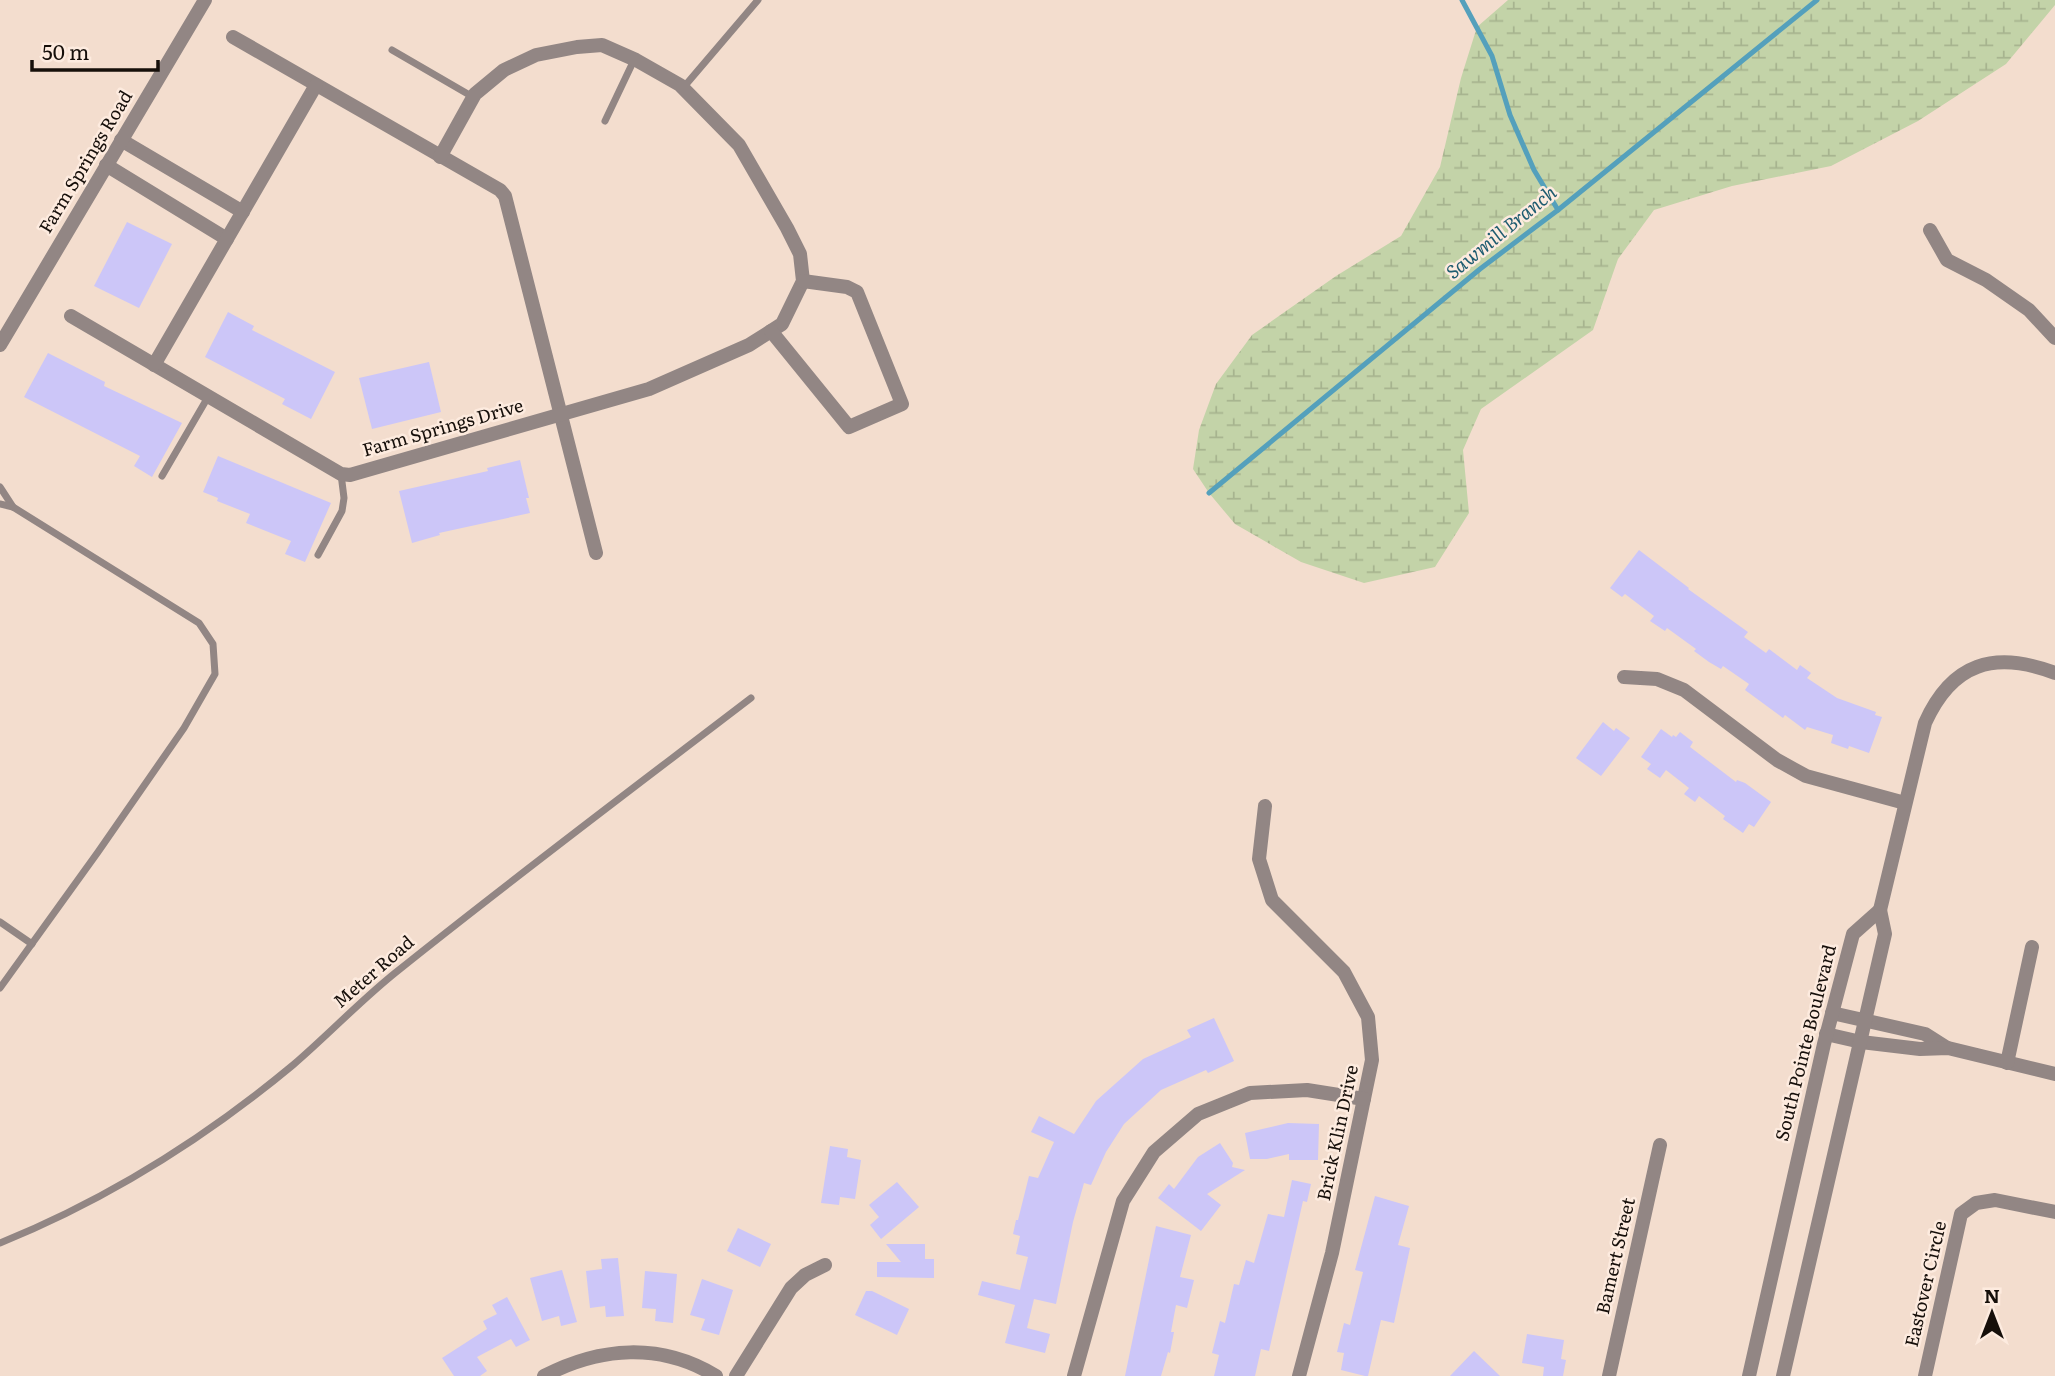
<svg xmlns="http://www.w3.org/2000/svg" width="2055" height="1376" viewBox="0 0 2055 1376" font-family="Literata,serif">
<style>
.wetland{fill:url(#wetland-marsh)}
.lines{fill:none;stroke-linecap:round;stroke-linejoin:round}
.stream{stroke:#54a0bc;stroke-width:5}
.building{fill:#ccc6f8}
.lane{stroke:#928684;stroke-width:7}
.street{stroke:#928684;stroke-width:14}
.labels{text-anchor:middle;stroke-width:5;stroke-linejoin:round;paint-order:stroke}
.street-label{font-size:18px;fill:#160f0a;stroke:#fdebdf}
.water-label{font-size:19px;font-style:italic;fill:#1f5c70;stroke:#fdebdf}
</style>
<defs>
<pattern id="wetland-marsh" width="20" height="14" patternUnits="userSpaceOnUse" patternTransform="scale(1.75)"><rect width="20" height="14" fill="#c3d3a8"/><path d="M1 5h8M5 5V1M11 12h8M15 12V8" fill="none" stroke="#a7b48f"/></pattern>
</defs>
<rect width="100%" height="100%" fill="#f3ddce"/>
<!-- wetland -->
<path class="wetland" d="M 1508,0 L 2055,0 L 2055,5 L 2006,64 L 1918,121 L 1831,166 L 1732,186 L 1654,210 L 1618,259 L 1593,330 L 1481,409 L 1463,450 L 1469,513 L 1435,567 L 1364,583 L 1301,562 L 1235,524 L 1209,493 L 1193,469 L 1199,430 L 1216,384 L 1252,335 L 1336,276 L 1401,236 L 1440,167 L 1461,78 L 1477,27 Z"/>
<g class="lines">
<!-- stream -->
<g class="stream">
<path d="M 1462,0 L 1492,56 L 1510,115 L 1534,170 L 1558,210"/>
<path d="M 1209,493 L 1480,269 L 1558,210 L 1817,0"/>
</g>
</g>
<!-- building -->
<g class="building">
<path d="M 127,222 L 172,244 L 139,308 L 94,286 Z"/>
<path d="M 228,312 L 254,326 L 252,330 L 335,372 L 311,419 L 282,404 L 285,399 L 205,357 Z"/>
<path d="M 48,353 L 105,382 L 104,386 L 182,423 L 152,477 L 134,466 L 140,456 L 24,397 Z"/>
<path d="M 429,362 L 441,412 L 372,429 L 359,378 Z"/>
<path d="M 218,456 L 331,503 L 305,562 L 285,554 L 291,541 L 246,523 L 250,514 L 217,501 L 218,498 L 203,492 Z"/>
<path d="M 520,460 L 529,498 L 526,498 L 530,513 L 439,533 L 440,535 L 412,543 L 399,491 L 488,471 L 487,468 Z"/>
<path d="M 1639,550 L 1689,588 L 1688,589 L 1748,632 L 1744,637 L 1766,653 L 1769,649 L 1797,670 L 1800,665 L 1811,673 L 1807,678 L 1837,698 L 1876,712 L 1875,715 L 1882,717 L 1869,753 L 1849,746 L 1848,749 L 1831,743 L 1833,735 L 1807,727 L 1805,730 L 1785,715 L 1783,718 L 1745,690 L 1749,684 L 1723,666 L 1721,669 L 1709,662 L 1694,651 L 1696,649 L 1667,628 L 1665,631 L 1650,621 L 1654,616 L 1625,594 L 1622,597 L 1610,588 Z"/>
<path d="M 1603,722 L 1614,731 L 1616,728 L 1630,738 L 1601,776 L 1576,758 Z"/>
<path d="M 1661,729 L 1672,737 L 1673,735 L 1676,737 L 1680,732 L 1693,742 L 1690,747 L 1736,782 L 1737,780 L 1745,783 L 1771,802 L 1754,827 L 1749,824 L 1743,833 L 1723,819 L 1725,816 L 1699,796 L 1695,802 L 1684,794 L 1689,788 L 1666,770 L 1660,778 L 1647,769 L 1651,764 L 1641,757 Z"/>
<path d="M 1214,1018 L 1234,1061 L 1208,1073 L 1206,1070 L 1161,1090 L 1124,1124 L 1106,1152 L 1091,1185 L 1084,1183 L 1073,1222 L 1056,1304 L 1034,1299 L 1027,1328 L 1050,1334 L 1045,1353 L 1005,1343 L 1015,1305 L 978,1295 L 982,1281 L 1020,1290 L 1028,1257 L 1016,1254 L 1020,1236 L 1013,1234 L 1016,1220 L 1018,1220 L 1029,1176 L 1038,1178 L 1054,1142 L 1031,1132 L 1039,1116 L 1074,1134 L 1096,1101 L 1143,1059 L 1191,1037 L 1187,1030 Z"/>
<path d="M 1288,1123 L 1319,1124 L 1318,1160 L 1289,1160 L 1289,1154 L 1267,1159 L 1250,1159 L 1245,1133 Z"/>
<path d="M 1220,1143 L 1233,1163 L 1232,1167 L 1245,1170 L 1207,1194 L 1221,1205 L 1201,1231 L 1158,1198 L 1169,1184 L 1174,1189 L 1198,1157 Z"/>
<path d="M 830,1146 L 848,1149 L 847,1157 L 861,1160 L 855,1199 L 840,1197 L 839,1205 L 821,1203 Z"/>
<path d="M 1292,1180 L 1311,1184 L 1307,1202 L 1303,1201 L 1269,1351 L 1261,1349 L 1255,1376 L 1214,1376 L 1219,1355 L 1212,1353 L 1220,1321 L 1225,1323 L 1234,1284 L 1239,1285 L 1246,1260 L 1254,1263 L 1268,1214 L 1284,1217 Z"/>
<path d="M 897,1182 L 919,1207 L 881,1239 L 870,1225 L 879,1217 L 869,1205 Z"/>
<path d="M 1375,1196 L 1409,1206 L 1398,1245 L 1410,1248 L 1394,1323 L 1381,1320 L 1368,1376 L 1365,1376 L 1341,1370 L 1344,1353 L 1337,1352 L 1344,1323 L 1350,1325 L 1363,1272 L 1355,1270 Z"/>
<path d="M 1156,1226 L 1191,1235 L 1180,1277 L 1194,1280 L 1187,1308 L 1176,1305 L 1171,1332 L 1174,1332 L 1170,1353 L 1168,1352 L 1161,1376 L 1125,1376 Z"/>
<path d="M 738,1228 L 771,1244 L 760,1267 L 727,1251 Z"/>
<path d="M 886,1244 L 925,1244 L 925,1259 L 934,1259 L 934,1278 L 877,1277 L 877,1262 L 901,1262 Z"/>
<path d="M 618,1258 L 624,1316 L 606,1317 L 605,1306 L 590,1308 L 586,1271 L 602,1269 L 601,1259 Z"/>
<path d="M 562,1270 L 577,1322 L 561,1326 L 559,1316 L 542,1321 L 530,1278 Z"/>
<path d="M 645,1271 L 677,1274 L 673,1323 L 655,1321 L 656,1309 L 642,1308 Z"/>
<path d="M 702,1279 L 733,1290 L 719,1335 L 701,1330 L 705,1319 L 690,1315 Z"/>
<path d="M 866,1291 L 872,1291 L 909,1309 L 897,1335 L 855,1315 Z"/>
<path d="M 507,1297 L 530,1340 L 516,1347 L 511,1339 L 477,1357 L 487,1371 L 480,1376 L 454,1376 L 442,1358 L 487,1329 L 483,1321 L 497,1314 L 492,1305 Z"/>
<path d="M 1527,1334 L 1564,1340 L 1561,1359 L 1566,1360 L 1563,1376 L 1543,1376 L 1544,1367 L 1522,1363 Z"/>
<path d="M 1474,1351 L 1500,1376 L 1450,1376 Z"/>
</g>
<g class="lines">
<!-- lane -->
<g class="lane">
<path d="M 392,50 L 473,97"/>
<path d="M 683,88 L 758,0"/>
<path d="M 605,121 L 634,60"/>
<path d="M 162,476 L 208,397"/>
<path d="M 0,487 L 13,507"/>
<path d="M 0,504 L 13,507 L 199,623 L 213,644 L 215,674 L 184,728 L 98,852 L 0,988"/>
<path d="M 318,555 L 342,511 L 344,498 L 341,474"/>
<path d="M 0,922 L 32,944"/>
<path d="M 0,1243 C 106,1200 204,1139 293,1065 C 328,1035 359,1002 395,973 C 512,879 632,789 751,698"/>
</g>
<!-- street -->
<g class="street">
<path d="M 233,37 L 500,190 L 505,196 L 596,553"/>
<path d="M 121,140 L 243,212"/>
<path d="M 106,165 L 227,239"/>
<path d="M 1930,230 L 1947,260 L 1986,280 L 2029,310 L 2055,338"/>
<path d="M 71,316 L 341,474 L 350,475 L 649,389 L 749,345 L 782,324 L 803,281 L 800,254 L 787,228 L 739,145 L 680,85 L 636,60 L 602,45 L 577,47 L 536,55 L 504,70 L 475,94 L 440,157"/>
<path d="M 771,331 L 849,427 L 902,404 L 857,292 L 847,287 L 803,281"/>
<path d="M 0,345 L 205,0"/>
<path d="M 154,365 L 316,85"/>
<path d="M 1624,677 L 1657,679 L 1684,690 L 1777,760 L 1806,776 L 1905,803"/>
<path d="M 1265,806 L 1259,859 L 1272,900 L 1344,972 L 1368,1017 L 1372,1060 L 1332,1253 L 1299,1376"/>
<path d="M 1880,910 L 1925,723 C 1952,663 1994,650 2055,673"/>
<path d="M 1832,1013 L 1925,1034 L 1947,1048"/>
<path d="M 1826,1034 L 1861,1042 L 1920,1049 L 1948,1048 L 2055,1074"/>
<path d="M 2007,1063 L 2032,947"/>
<path d="M 544,1376 C 600,1347 660,1342 716,1376"/>
<path d="M 736,1376 L 791,1288 L 805,1275 L 825,1265"/>
<path d="M 1074,1376 L 1123,1201 L 1154,1152 L 1198,1114 L 1250,1093 L 1307,1090 L 1364,1099"/>
<path d="M 1609,1376 L 1660,1145"/>
<path d="M 1749,1376 L 1824,1044 L 1853,934 L 1880,910 L 1885,934 L 1783,1376"/>
<path d="M 1925,1376 L 1961,1214 L 1976,1203 L 1995,1200 L 2055,1212"/>
</g>
</g>
<g class="labels">
<!-- street labels -->
<g class="street-label">
<text transform="translate(86 162) rotate(-59)" y="6">Farm Springs Road</text>
<text transform="translate(443 428) rotate(-16)" y="6">Farm Springs Drive</text>
<text transform="translate(374 972) rotate(-41)" y="6">Meter Road</text>
<text transform="translate(1806 1043) rotate(-76)" y="6">South Pointe Boulevard</text>
<text transform="translate(1338 1133) rotate(-78)" y="6">Brick Klin Drive</text>
<text transform="translate(1616 1256) rotate(-77)" y="6">Bamert Street</text>
<text transform="translate(1926 1284) rotate(-77)" y="6">Eastover Circle</text>
</g>
<!-- water labels -->
<g class="water-label">
<text transform="translate(1501 232) rotate(-39)" y="7">Sawmill Branch</text>
</g>
</g>
<!-- north arrow -->
<g transform="translate(1992 1313)" stroke="#fdebdf" stroke-width="5" paint-order="stroke">
<path d="M0-5L12 26L0 18L-12 26Z" fill="#160f0a"/>
<text y="-10" font-size="19" font-weight="bold" text-anchor="middle" fill="#160f0a">N</text>
</g>
<!-- scale -->
<path d="M32 60v10h126v-10" fill="none" stroke="#160f0a" stroke-width="3.5"/>
<text x="42" y="60" font-size="21" fill="#160f0a" stroke="#fdebdf" stroke-width="5" paint-order="stroke">50 m</text>
</svg>
